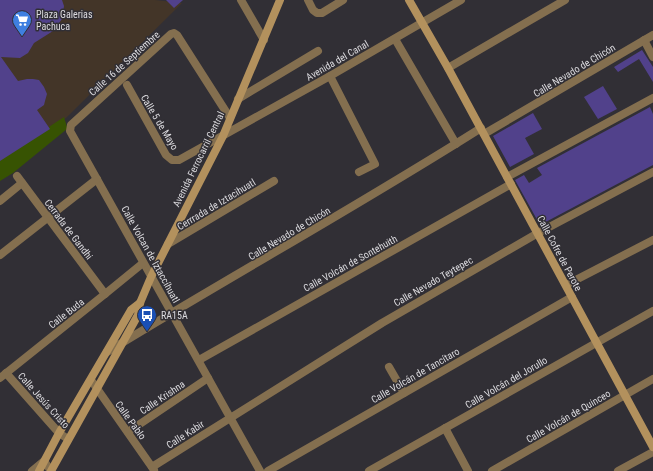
<svg xmlns="http://www.w3.org/2000/svg" width="653" height="471" viewBox="0 0 653 471" font-family="'Roboto Condensed',sans-serif">
<style>
.commercial{fill:#433528}
.green{fill:#375302}
.building{fill:#51418b}
.lines{fill:none;stroke-linecap:round;stroke-linejoin:round}
.street{stroke:#846f4f;stroke-width:8}
.secondary{stroke:#b3915d;stroke-width:8}
.labels{text-anchor:middle;stroke-width:3;stroke-linejoin:round;paint-order:stroke}
.poi-label{font-size:10px;fill:#dcdbdf;stroke:#312f35;text-anchor:start}
.street-label{font-size:10px;fill:#dcdbdf;stroke:#312f35}
</style>
<rect width="100%" height="100%" fill="#312f35"/>
<!-- commercial -->
<path class="commercial" d="M 0,0 L 155,0 L 182,3 L 66,118 L 0,161 Z"/>
<!-- green -->
<path class="green" d="M 64,117 L 67,127 L 67,129 L 13,173 L 0,181 L 0,159 Z"/>
<!-- building -->
<g class="building">
<path d="M 0,0 L 62,0 L 64,6 L 62,19 L 53,31 L 34,43 L 28,53 L 20,58 L 1,57 L 18,81 L 27,79 L 33,79 L 39,80 L 44,87 L 47,94 L 45,101 L 44,105 L 37,110 L 50,129 L 0,161 Z"/>
<path d="M 166,0 L 183,0 L 174,8 Z"/>
<path d="M 642,50 L 653,67 L 653,82 L 639,59 L 618,72 L 614,67 Z"/>
<path d="M 603,86 L 617,109 L 598,119 L 584,97 Z"/>
<path d="M 650,107 L 653,114 L 653,165 L 540,225 L 515,180 L 524,175 L 529,183 L 542,175 L 537,168 Z"/>
<path d="M 533,113 L 542,129 L 525,138 L 534,154 L 510,167 L 493,136 Z"/>
</g>
<g class="lines">
<!-- street -->
<g class="street">
<path d="M 241,0 L 264,40"/>
<path d="M 308,0 L 313,10 L 317,13 L 322,13 L 343,0"/>
<path d="M 395,39 L 456,144"/>
<path d="M 644,40 L 653,57"/>
<path d="M 448,68 L 565,0"/>
<path d="M 330,76 L 375,164 L 359,172"/>
<path d="M 127,85 L 166,155 L 172,160 L 179,160 L 330,76 L 461,0"/>
<path d="M 238,99 L 318,51"/>
<path d="M 230,118 L 177,35 L 174,33 L 171,34 L 71,125 L 70,131 L 260,471"/>
<path d="M 484,134 L 653,35"/>
<path d="M 17,176 L 105,294"/>
<path d="M 507,177 L 653,98"/>
<path d="M 0,201 L 22,183"/>
<path d="M 168,244 L 274,181"/>
<path d="M 0,255 L 97,179"/>
<path d="M 566,285 L 653,240"/>
<path d="M 107,352 C 231,276 358,206 481,128"/>
<path d="M 199,360 L 511,184"/>
<path d="M 389,367 L 404,393"/>
<path d="M 6,373 L 59,433 L 68,439"/>
<path d="M 0,378 L 105,294 L 143,263"/>
<path d="M 91,380 L 154,470"/>
<path d="M 445,428 L 468,471"/>
<path d="M 128,432 L 208,378"/>
<path d="M 152,467 L 382,323 L 538,233 L 653,172"/>
<path d="M 32,471 L 44,461 L 51,471"/>
<path d="M 268,471 L 572,297"/>
<path d="M 369,471 L 653,311"/>
<path d="M 492,471 L 653,379"/>
<path d="M 618,471 L 653,452"/>
</g>
<!-- secondary -->
<g class="secondary">
<path d="M 409,0 L 448,68 L 653,447"/>
<path d="M 39,471 L 59,433 L 131,310 L 140,303"/>
<path d="M 51,471 L 138,315 L 140,303 L 151,277 L 223,136 L 280,0"/>
</g>
</g>
<!-- icons -->
<defs>
<g id="supermarket-pin" transform="scale(1)"><path d="M0 17L-7.5 6A9.5 9.5 0 1 1 7.5 6Z" fill="#3f7fe0" stroke="#312f35"/><path d="M-6-5.5h2.5l.6 2H6L4.5 2H-2.5L-4.4-4H-6ZM-1.5 3.2a1.3 1.3 0 1 0 .1 0ZM3 3.2a1.3 1.3 0 1 0 .1 0Z" fill="#fff"/></g>
<g id="bus-pin" transform="scale(1)"><path d="M0 17L-7.5 6A9.5 9.5 0 1 1 7.5 6Z" fill="#1a4fb4" stroke="#312f35"/><path d="M-5-6H5V4H4V6H2V4H-2V6H-4V4H-5ZM-3.5-4V0h7V-4ZM-3.5 1.2v1.5H-2V1.2ZM2 1.2v1.5H3.5V1.2Z" fill="#fff"/></g>
</defs>
<g fill-rule="evenodd">
<use href="#supermarket-pin" x="22" y="20"/>
<use href="#bus-pin" x="147" y="315"/>
</g>
<g class="labels">
<!-- poi labels -->
<g class="poi-label">
<text x="36" y="18">Plaza Galerias<tspan x="36" dy="12">Pachuca</tspan></text>
<text x="161" y="319">RA15A</text>
</g>
<!-- street labels -->
<g class="street-label">
<text transform="translate(337 60) rotate(-30)" y="4">Avenida del Canal</text>
<text transform="translate(124 63) rotate(-42)" y="4">Calle 16 de Septiembre</text>
<text transform="translate(574 70) rotate(-31)" y="4">Calle Nevado de Chicón</text>
<text transform="translate(160 122) rotate(59)" y="4">Calle 5 de Mayo</text>
<text transform="translate(198 159) rotate(-64)" y="4">Avenida Ferrocarril Central</text>
<text transform="translate(216 204) rotate(-31)" y="4">Cerrrada de Iztacihuatl</text>
<text transform="translate(69 229) rotate(53)" y="4">Cerrada de Gandhi</text>
<text transform="translate(289 233) rotate(-31)" y="4">Calle Nevado de Chicón</text>
<text transform="translate(560 253) rotate(62)" y="4">Calle Cofre de Perote</text>
<text transform="translate(151 254) rotate(61)" y="4">Calle Volcan de Iztaccíhuatl</text>
<text transform="translate(350 263) rotate(-29)" y="4">Calle Volcán de Sontehuith</text>
<text transform="translate(433 281) rotate(-30)" y="4">Calle Nevado Teytepec</text>
<text transform="translate(66 313) rotate(-38)" y="4">Calle Buda</text>
<text transform="translate(415 375) rotate(-30)" y="4">Calle Volcán de Tancítaro</text>
<text transform="translate(506 382) rotate(-30)" y="4">Calle Volcán del Jorullo</text>
<text transform="translate(162 397) rotate(-34)" y="4">Calle Krishna</text>
<text transform="translate(44 400) rotate(48)" y="4">Calle Jesús Cristo</text>
<text transform="translate(568 416) rotate(-30)" y="4">Calle Volcán de Quinceo</text>
<text transform="translate(131 420) rotate(54)" y="4">Calle Pablo</text>
<text transform="translate(185 434) rotate(-33)" y="4">Calle Kabir</text>
</g>
</g>
</svg>
